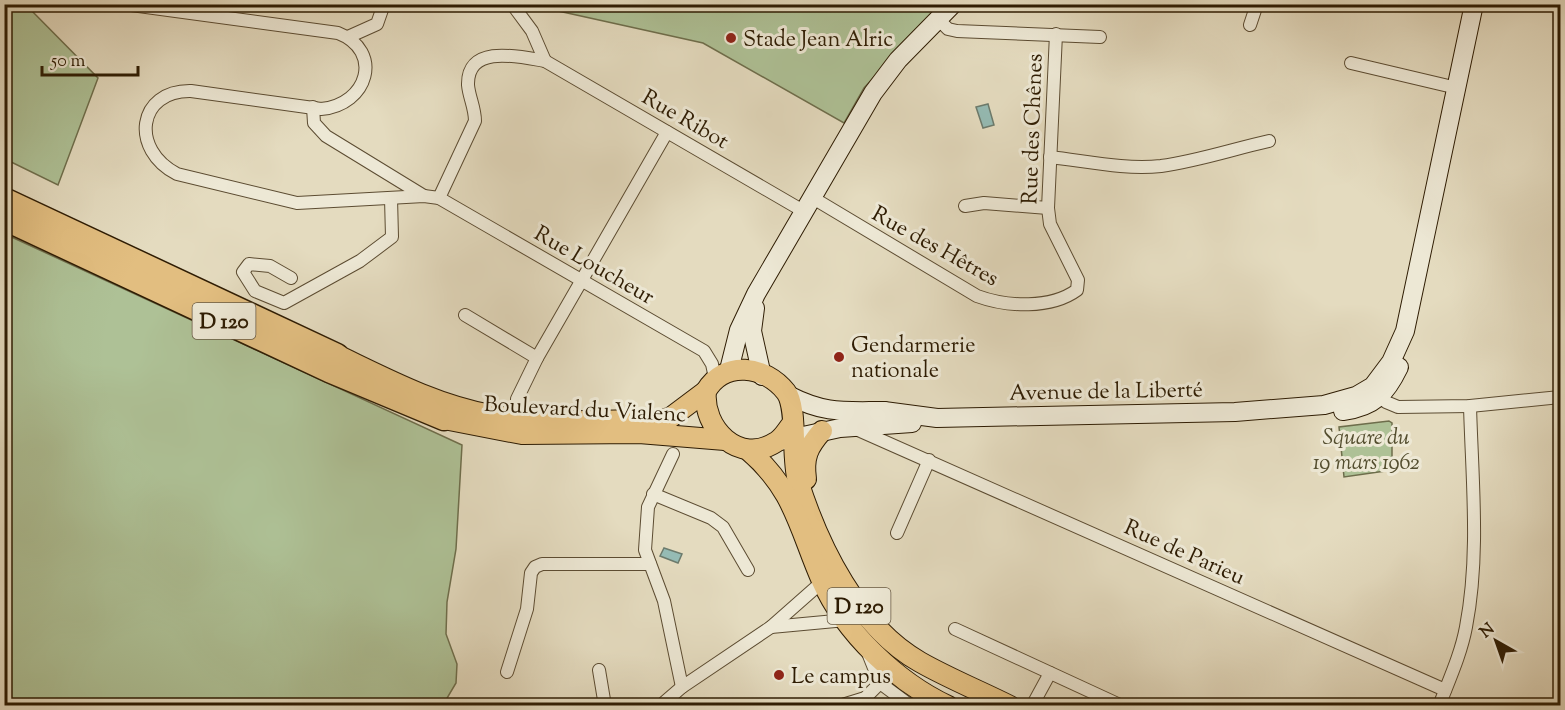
<svg xmlns="http://www.w3.org/2000/svg" width="1565" height="710" viewBox="0 0 1565 710" font-family="'Sorts Mill Goudy',serif">
<style>
.green{fill:#aec196;stroke:#6e6e4c;stroke-width:1.5}
.water{fill:#95bbb4;stroke:#6c7b6d;stroke-width:1.5}
.lines{fill:none;stroke-linecap:round;stroke-linejoin:round}
.street-casing{stroke:#5c4c32;stroke-width:14}
.secondary-casing{stroke:#2e1c03;stroke-width:20}
.primary-casing{stroke:#2e1c03;stroke-width:22}
.highway-casing{stroke:#2e1c03;stroke-width:25}
.street{stroke:#ede8d5;stroke-width:12}
.secondary{stroke:#ede8d5;stroke-width:18}
.primary{stroke:#e2be80;stroke-width:20}
.highway{stroke:#e2be80;stroke-width:22}
.poi-dot{fill:#8f2418;stroke:#ede8d5;stroke-width:2}
.labels{text-anchor:middle;stroke-width:6;stroke-linejoin:round;paint-order:stroke}
.shield{fill:#ede8d5;stroke:#675942;stroke-width:1.5}
.shield-label{font-size:21px;font-weight:bold;fill:#2e1c03}
.poi-label{font-size:22px;fill:#2e1c03;stroke:#ede8d5;text-anchor:start}
.street-label{font-size:22px;fill:#2e1c03;stroke:#ede8d5}
.park-label{font-size:22px;font-style:italic;fill:#544e2f;stroke:#ede8d5}
</style>
<rect width="100%" height="100%" fill="#e4dbbf"/>
<filter id="stains"><feTurbulence type="fractalNoise" baseFrequency=".00333" numOctaves="4"/><feColorMatrix values="0 0 0 0 .2 0 0 0 0 .09 0 0 0 0 .02 0 0 0 .5 -.17"/></filter>
<radialGradient id="worn" r=".72"><stop offset=".6" stop-color="#630" stop-opacity="0"/><stop offset="1" stop-color="#630" stop-opacity=".3"/></radialGradient>
<!-- green -->
<g class="green">
<path d="M 4,5 L 26,5 L 98,78 L 58,185 L 5,159 Z"/>
<path d="M 531,5 L 941,5 L 864,88 L 844,123 L 703,43 Z"/>
<path d="M 5,234 L 462,445 L 456,549 L 447,602 L 446,634 L 457,664 L 456,683 L 443,705 L 5,705 Z"/>
<path d="M 1389,421 L 1392,423 L 1392,470 L 1344,477 L 1339,427 Z"/>
</g>
<!-- water -->
<g class="water">
<path d="M 988,104 L 994,125 L 983,128 L 976,107 Z"/>
<path d="M 664,548 L 682,554 L 678,563 L 660,556 Z"/>
</g>
<g class="lines">
<!-- street casing -->
<g class="street-casing">
<g id="street">
<path d="M 124,4 L 338,33 C 384,51 368,105 321,109 L 191,91 C 137,90 130,150 177,174 L 297,203 L 424,196 L 439,198 L 704,351 L 712,364 L 715,378"/>
<path d="M 512,4 L 532,31 L 545,61"/>
<path d="M 939,20 L 948,29 L 957,31 L 1100,37"/>
<path d="M 1250,25 L 1257,4"/>
<path d="M 348,37 L 377,24 L 384,4"/>
<path d="M 1351,63 L 1457,88"/>
<path d="M 313,107 L 314,123 L 326,136 L 424,196"/>
<path d="M 1050,157 C 1086,161 1125,170 1161,166 C 1198,161 1233,149 1269,141"/>
<path d="M 439,198 L 475,121 C 475,108 469,97 468,85 C 467,43 521,57 545,61 L 805,212"/>
<path d="M 813,198 L 977,296 C 1007,307 1051,309 1077,290 L 1078,280 L 1050,224 L 1048,208 L 1056,34"/>
<path d="M 965,206 L 984,203 L 1048,208"/>
<path d="M 291,278 L 270,266 L 249,264 L 243,272 L 255,291 L 284,303 L 360,261 L 392,237 L 391,198"/>
<path d="M 465,315 L 537,358"/>
<path d="M 1376,391 L 1386,402 L 1398,407 L 1470,406 L 1560,397"/>
<path d="M 519,418 L 517,399 L 537,358 L 667,132"/>
<path d="M 856,429 L 1445,690"/>
<path d="M 673,454 L 648,507 L 645,550 L 664,601 L 682,687"/>
<path d="M 653,494 L 711,518 L 723,527 L 748,570"/>
<path d="M 897,533 L 929,460"/>
<path d="M 771,627 L 846,620"/>
<path d="M 955,629 L 1122,706"/>
<path d="M 868,653 L 880,683"/>
<path d="M 599,670 L 605,706"/>
<path d="M 507,672 L 527,609 L 531,573 L 535,567 L 542,564 L 650,564"/>
<path d="M 880,683 L 911,706"/>
<path d="M 660,706 L 682,687 L 771,627 L 822,582"/>
<path d="M 839,706 L 865,698 L 880,683"/>
<path d="M 1032,706 L 1050,673"/>
<path d="M 1439,706 C 1449,680 1461,654 1466,627 C 1480,555 1472,479 1470,406"/>
</g>
</g>
<!-- secondary casing -->
<g class="secondary-casing">
<g id="secondary">
<path d="M 755,308 L 752,331 L 762,376"/>
<path d="M 729,370 L 739,330 L 756,294 L 873,93 L 898,60 L 953,4"/>
<path d="M 788,395 C 825,414 843,411 884,411 L 890,419"/>
<path d="M 884,411 L 937,418 L 1235,412 L 1324,405 L 1356,396 L 1373,386 L 1391,362 L 1405,331 L 1474,4"/>
<path d="M 1343,411 C 1374,407 1386,394 1399,367"/>
<path d="M 780,441 L 840,428 L 912,423"/>
</g>
</g>
<!-- primary casing -->
<g class="primary-casing">
<g id="primary">
<path d="M 337,355 C 387,379 436,405 491,415 C 545,425 602,420 657,420 L 670,418 L 706,391"/>
<path d="M 444,419 L 522,434 L 639,433 L 725,440"/>
<path d="M 792,424 C 787,430 783,438 776,442 C 739,466 702,428 706,391 C 724,360 765,365 786,392 C 798,408 791,458 798,481 C 819,547 858,627 920,662 C 948,678 980,691 1010,706"/>
<path d="M 748,450 C 795,490 799,529 822,581 C 845,633 897,682 948,706"/>
<path d="M 806,479 C 803,457 808,447 822,431"/>
</g>
</g>
<!-- highway casing -->
<g class="highway-casing">
<g id="highway">
<path d="M 4,199 L 337,355"/>
<path d="M 4,219 L 329,371 L 444,419"/>
</g>
</g>
<!-- street -->
<use href="#street" class="street"/>
<!-- secondary -->
<use href="#secondary" class="secondary"/>
<!-- primary -->
<use href="#primary" class="primary"/>
<!-- highway -->
<use href="#highway" class="highway"/>
</g>
<!-- markers -->
<g class="poi-dot">
<circle cx="731" cy="38" r="6"/>
<circle cx="839" cy="357" r="6"/>
<circle cx="779" cy="675" r="6"/>
</g>
<g class="labels">
<!-- shield labels -->
<g class="shield">
<rect x="192.5" y="303" width="63" height="36" rx="4.5"/>
<rect x="827.5" y="588" width="63" height="36" rx="4.5"/>
</g>
<g class="shield-label">
<text x="224" y="328">D 120</text>
<text x="859" y="613">D 120</text>
</g>
<!-- poi labels -->
<g class="poi-label">
<text x="743" y="46">Stade Jean Alric</text>
<text x="851" y="352">Gendarmerie<tspan x="851" dy="25">nationale</tspan></text>
<text x="791" y="683">Le campus</text>
</g>
<!-- street labels -->
<g class="street-label">
<text transform="translate(686 118) rotate(30)" y="8">Rue Ribot</text>
<text transform="translate(1031 129) rotate(-88)" y="8">Rue des Chênes</text>
<text transform="translate(936 245) rotate(29)" y="8">Rue des Hêtres</text>
<text transform="translate(595 264) rotate(30)" y="8">Rue Loucheur</text>
<text transform="translate(1106 390) rotate(-1)" y="8">Avenue de la Liberté</text>
<text transform="translate(585 408) rotate(3)" y="8">Boulevard du Vialenc</text>
<text transform="translate(1185 551) rotate(24)" y="8">Rue de Parieu</text>
</g>
<!-- park labels -->
<g class="park-label">
<text x="1366" y="444">Square du<tspan x="1366" dy="25">19 mars 1962</tspan></text>
</g>
</g>
<!-- margin -->
<rect width="1565" height="710" fill="none" stroke="#e4dbbf" stroke-width="24"/>
<rect x="6" y="6" width="1553" height="698" fill="none" stroke="#2e1c03" stroke-width="3"/>
<rect x="12" y="12" width="1541" height="686" fill="none" stroke="#2e1c03" stroke-width="1.5"/>
<!-- north arrow -->
<g transform="translate(1496 641) rotate(320)" stroke="#ede8d5" stroke-width="4.5" paint-order="stroke">
<path d="M0-4.5L10 22L0 15L-10 22Z" fill="#2e1c03"/>
<text y="-9" font-size="16" font-weight="bold" text-anchor="middle" fill="#2e1c03">N</text>
</g>
<!-- scale -->
<path d="M42 66v9h96v-9" fill="none" stroke="#2e1c03" stroke-width="3"/>
<text x="51" y="66" font-size="18" fill="#2e1c03" stroke="#ede8d5" stroke-width="4.5" paint-order="stroke">50 m</text>
<rect width="100%" height="100%" filter="url(#stains)"/>
<rect width="100%" height="100%" fill="url(#worn)"/>
</svg>
